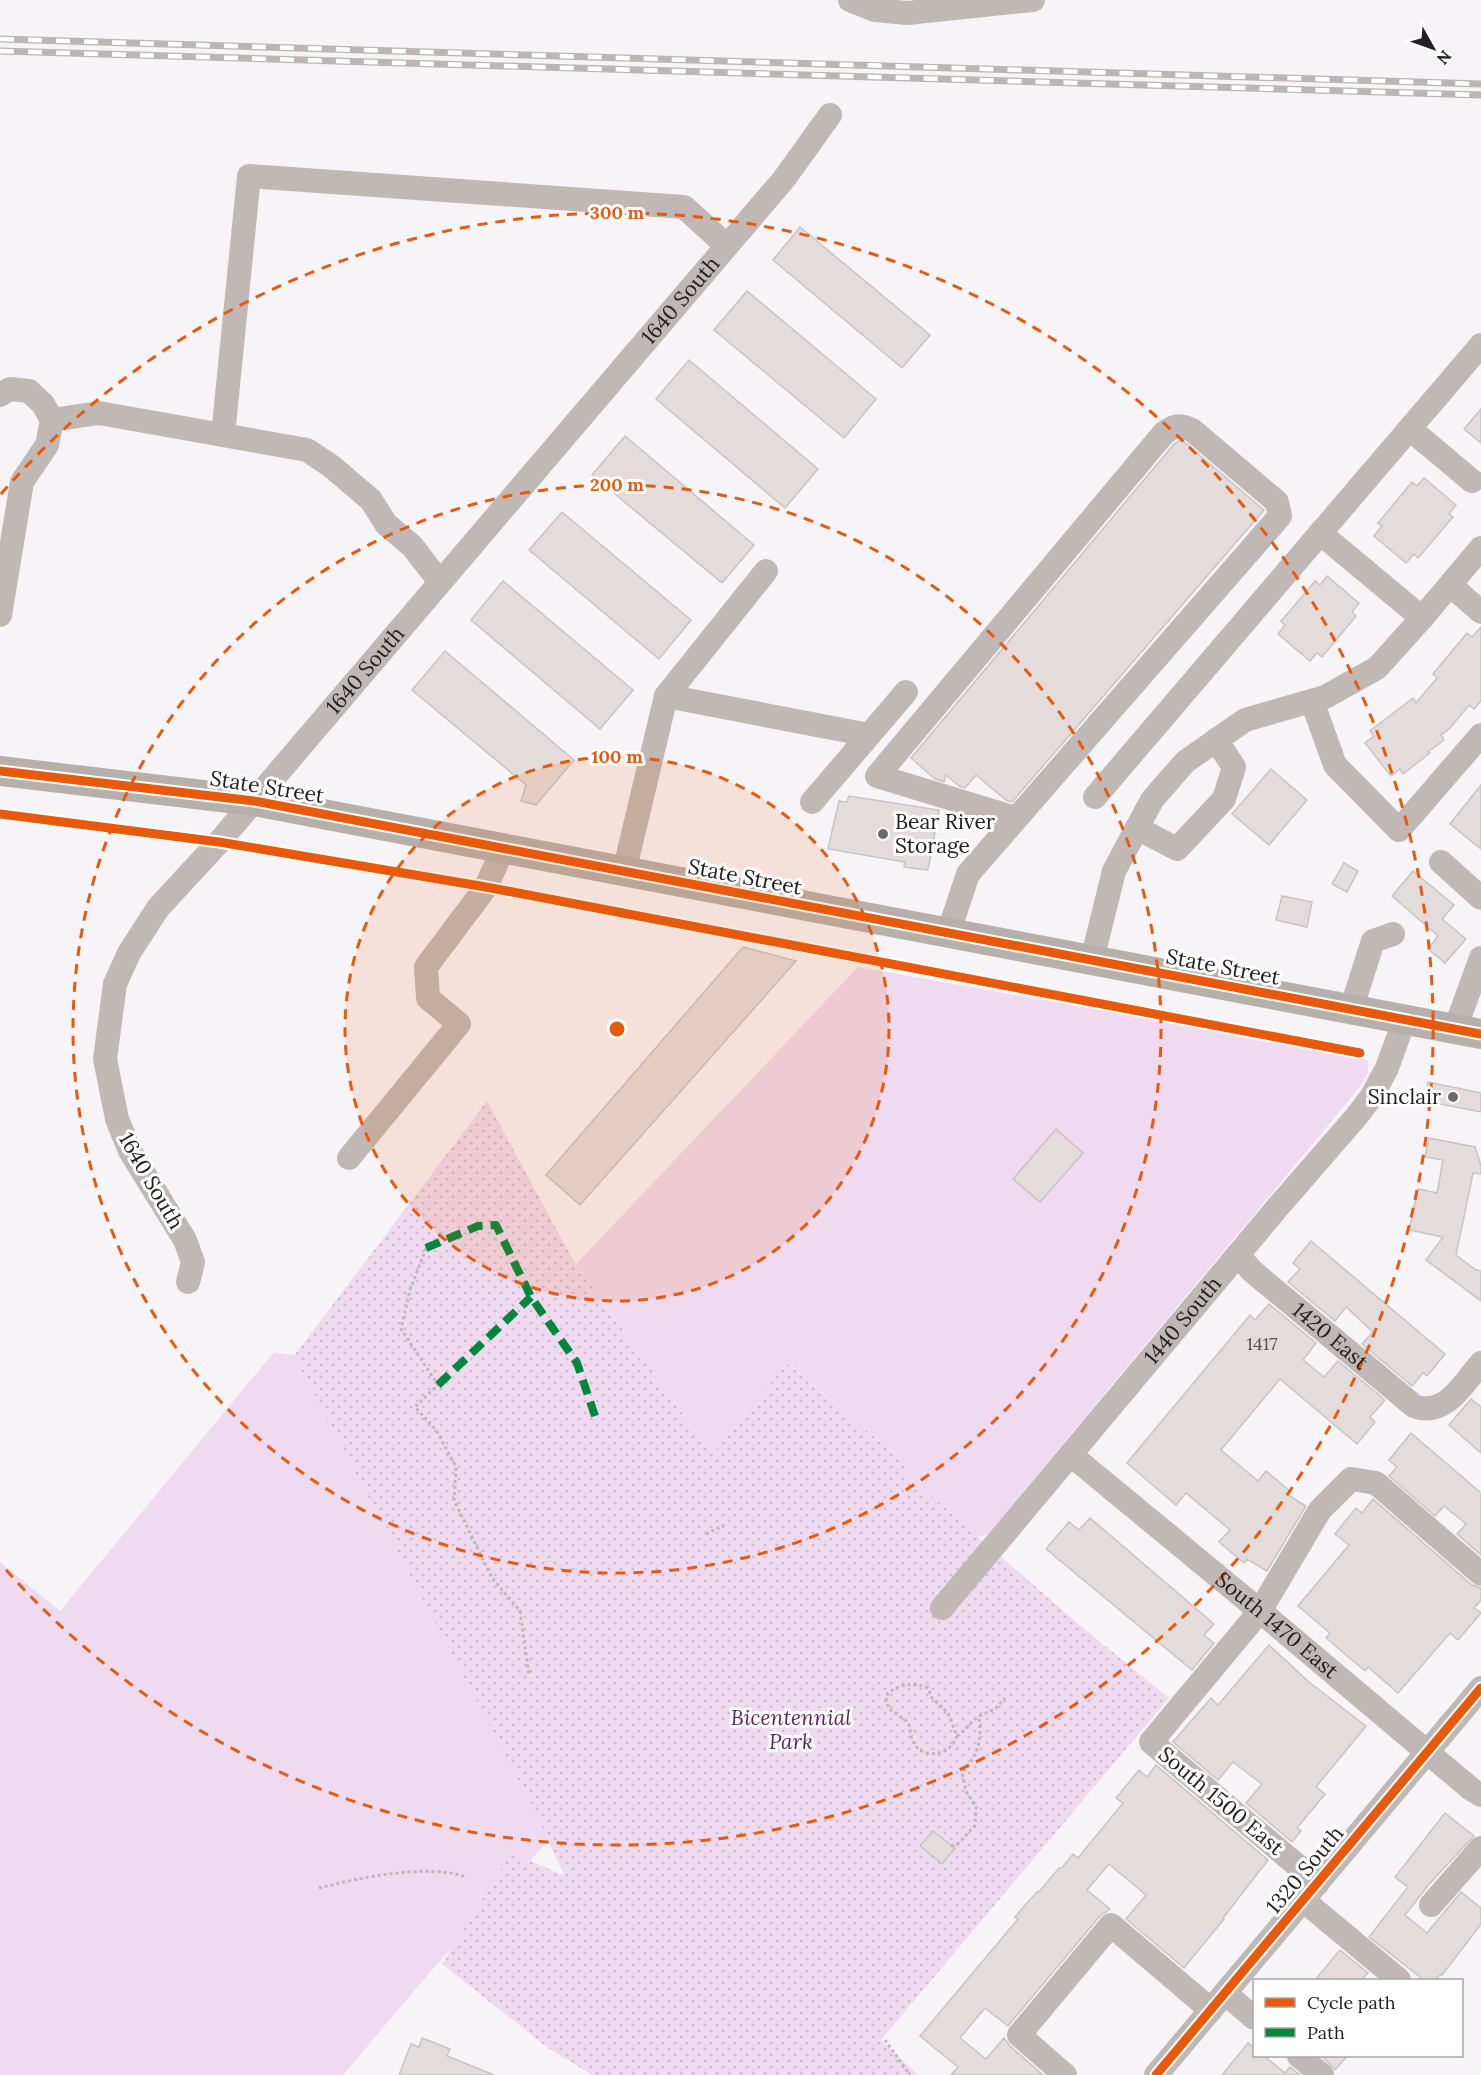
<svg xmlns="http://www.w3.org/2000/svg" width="1481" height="2075" viewBox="0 0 1481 2075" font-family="Lora,serif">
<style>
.grass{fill:#efdaf0;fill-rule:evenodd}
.park{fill:url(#park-dots)}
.building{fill:#e4dcda;stroke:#c6c4c4;stroke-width:1.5}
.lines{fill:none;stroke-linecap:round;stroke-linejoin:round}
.path{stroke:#bdb8b6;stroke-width:3;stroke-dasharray:3 3;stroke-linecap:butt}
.minor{stroke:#c0b8b4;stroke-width:24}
.major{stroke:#b7b0aa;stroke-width:30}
.rail-casing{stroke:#bbb5b4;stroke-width:7}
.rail{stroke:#fff;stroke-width:4.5;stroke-dasharray:14;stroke-linecap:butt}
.quiet{stroke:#00873e;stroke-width:8;stroke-dasharray:15 8;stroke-linecap:butt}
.cycleway-casing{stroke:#fff;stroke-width:13}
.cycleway{stroke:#e8590c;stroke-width:9}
.ring{fill:none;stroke:#e8590c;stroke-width:3;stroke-dasharray:10 8}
.poi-dot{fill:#6d6a6d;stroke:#fff;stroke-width:2}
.labels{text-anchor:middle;stroke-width:6;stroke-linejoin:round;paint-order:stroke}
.number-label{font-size:18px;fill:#565253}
.street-label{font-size:21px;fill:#222022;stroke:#fff}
.poi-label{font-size:21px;fill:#222022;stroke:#fff;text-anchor:start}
.park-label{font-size:21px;font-style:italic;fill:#611e67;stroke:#fff}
.centre{fill:#e8590c;stroke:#fff;stroke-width:3}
.ring-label{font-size:18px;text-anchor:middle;font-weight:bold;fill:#e8590c;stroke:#fff;stroke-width:6;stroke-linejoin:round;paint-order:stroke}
</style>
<defs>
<pattern id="park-dots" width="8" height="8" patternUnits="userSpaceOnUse" patternTransform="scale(1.5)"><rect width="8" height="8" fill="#efdaf0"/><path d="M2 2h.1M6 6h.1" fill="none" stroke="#cdbbce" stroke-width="1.8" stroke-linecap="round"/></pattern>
</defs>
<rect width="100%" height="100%" fill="#f7f4f7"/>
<!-- grass -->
<g class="grass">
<path d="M 858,967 L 1362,1057 L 1368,1061 L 1368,1073 L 1360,1087 L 988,1534 L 978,1537 L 904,1472 L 904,1462 L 788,1363 L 713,1456 L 576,1264 Z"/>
<path d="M 274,1352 L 307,1358 L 1169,1698 L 494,1901 L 431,1971 L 343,2075 L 0,2075 L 0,1562 L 60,1611 ZM 548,1841 L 565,1876 L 564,1877 L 530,1861 Z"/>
</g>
<!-- park -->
<path class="park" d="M 487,1101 L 573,1260 L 712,1455 L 787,1363 L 904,1462 L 904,1472 L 1077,1623 L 1169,1698 L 881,2040 L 918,2075 L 592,2075 L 548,2048 L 442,1964 L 511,1853 L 565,1876 L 537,1815 L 294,1356 Z"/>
<!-- building -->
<g class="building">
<path d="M 800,227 L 930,335 L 902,368 L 773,260 Z"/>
<path d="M 747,291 L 876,399 L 844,438 L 714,330 Z"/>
<path d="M 689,360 L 818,469 L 785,508 L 656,399 Z"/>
<path d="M 1481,409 L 1481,443 L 1464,429 Z"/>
<path d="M 625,436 L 754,545 L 722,583 L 592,475 Z"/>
<path d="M 1179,441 L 1184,442 L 1264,510 L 1012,802 L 1006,800 L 976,775 L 965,788 L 959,786 L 946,775 L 944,782 L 935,779 L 911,758 L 1174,444 Z"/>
<path d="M 1424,478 L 1456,505 L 1449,514 L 1453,517 L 1418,558 L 1414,554 L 1406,563 L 1374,536 L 1382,526 L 1378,523 L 1412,482 L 1417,486 Z"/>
<path d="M 562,512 L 691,620 L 659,659 L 529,550 Z"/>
<path d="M 1327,576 L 1359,603 L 1352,612 L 1356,616 L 1322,657 L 1317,653 L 1310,661 L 1278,634 L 1285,625 L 1281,621 L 1294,606 L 1315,581 L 1320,585 Z"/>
<path d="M 503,581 L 633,690 L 600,729 L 471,620 Z"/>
<path d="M 1481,627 L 1481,701 L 1474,709 L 1469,705 L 1450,728 L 1441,735 L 1444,740 L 1428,752 L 1430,753 L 1403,774 L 1400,769 L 1391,776 L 1365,743 L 1374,736 L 1370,731 L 1413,698 L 1416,703 L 1437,678 L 1433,674 L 1467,633 L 1472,637 Z"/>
<path d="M 445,651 L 574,760 L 536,805 L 521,801 L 526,785 L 412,690 Z"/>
<path d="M 1271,769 L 1307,800 L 1269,845 L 1232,814 Z"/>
<path d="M 1481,785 L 1481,849 L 1450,824 Z"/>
<path d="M 849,796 L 939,810 L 928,870 L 904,867 L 905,862 L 828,849 L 839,801 L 847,802 Z"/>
<path d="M 1344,863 L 1358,871 L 1347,892 L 1332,884 Z"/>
<path d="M 1413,871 L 1454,905 L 1442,919 L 1466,939 L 1445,963 L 1428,949 L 1438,936 L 1392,896 Z"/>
<path d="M 1282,896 L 1312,902 L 1307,927 L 1276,920 Z"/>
<path d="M 743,947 L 796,961 L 580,1205 L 546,1175 Z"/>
<path d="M 1428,1082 L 1481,1093 L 1481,1112 L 1424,1101 Z"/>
<path d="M 1056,1129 L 1083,1153 L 1040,1202 L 1013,1179 Z"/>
<path d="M 1429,1138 L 1475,1147 L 1481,1165 L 1481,1174 L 1473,1173 L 1456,1255 L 1476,1270 L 1481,1271 L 1481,1301 L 1426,1260 L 1443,1237 L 1409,1230 L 1418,1189 L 1437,1193 L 1443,1160 L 1425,1157 Z"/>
<path d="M 1311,1241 L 1445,1354 L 1427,1376 L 1423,1373 L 1412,1386 L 1362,1344 L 1373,1332 L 1346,1307 L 1335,1321 L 1288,1282 L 1300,1269 L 1293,1263 Z"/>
<path d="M 1269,1304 L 1316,1343 L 1303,1360 L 1324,1377 L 1338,1361 L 1385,1400 L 1370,1417 L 1375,1422 L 1357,1444 L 1280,1379 L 1221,1450 L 1258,1481 L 1266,1471 L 1291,1492 L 1288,1495 L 1306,1506 L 1267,1571 L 1247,1559 L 1244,1563 L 1219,1542 L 1230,1530 L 1186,1493 L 1176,1505 L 1127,1463 L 1250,1315 L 1255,1320 Z"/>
<path d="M 1471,1399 L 1481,1407 L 1481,1453 L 1449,1425 Z"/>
<path d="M 1411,1433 L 1481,1493 L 1481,1555 L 1457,1534 L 1466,1524 L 1444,1506 L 1435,1516 L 1389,1476 L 1397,1467 L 1389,1460 Z"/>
<path d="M 1373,1499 L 1472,1585 L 1481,1588 L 1481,1600 L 1474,1608 L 1481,1613 L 1458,1640 L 1450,1633 L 1398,1693 L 1368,1667 L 1365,1671 L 1326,1638 L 1330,1633 L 1298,1606 L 1349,1545 L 1335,1534 L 1356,1508 L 1362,1513 Z"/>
<path d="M 1090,1518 L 1214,1624 L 1204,1635 L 1214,1643 L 1192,1670 L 1046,1549 L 1069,1522 L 1079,1530 Z"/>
<path d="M 1269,1645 L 1309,1682 L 1366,1726 L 1316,1787 L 1325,1794 L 1297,1828 L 1301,1831 L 1292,1842 L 1246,1803 L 1262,1784 L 1233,1762 L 1218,1780 L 1173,1742 L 1211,1698 L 1218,1705 Z"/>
<path d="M 1156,1765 L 1268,1860 L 1223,1918 L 1224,1919 L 1184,1968 L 1126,1919 L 1146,1895 L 1109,1864 L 1087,1890 L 1110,1909 L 1100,1916 L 1008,2026 L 985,2008 L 960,2038 L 986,2059 L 1004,2038 L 1010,2046 L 1043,2075 L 951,2075 L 958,2067 L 920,2036 L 1018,1919 L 1015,1917 L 1025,1905 L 1038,1891 L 1039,1892 L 1059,1868 L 1062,1868 L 1073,1854 L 1078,1858 L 1123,1803 L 1116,1798 L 1139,1770 L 1147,1777 Z"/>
<path d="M 1445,1813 L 1474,1836 L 1430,1883 L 1405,1915 L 1427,1933 L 1461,1892 L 1481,1908 L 1481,1924 L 1442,1975 L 1441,1974 L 1435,1980 L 1424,1980 L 1369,1937 L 1408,1887 L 1395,1877 Z"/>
<path d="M 933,1831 L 955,1848 L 942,1864 L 920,1846 Z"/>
<path d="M 1340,1950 L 1368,1973 L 1361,1980 L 1315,1980 Z"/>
<path d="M 422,2038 L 450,2049 L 447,2056 L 494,2075 L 399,2075 L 411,2044 L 419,2047 Z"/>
<path d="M 1248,2043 L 1254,2048 L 1254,2055 L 1263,2055 L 1285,2073 L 1290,2067 L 1300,2075 L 1222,2075 Z"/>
<path d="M 1321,2055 L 1348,2055 L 1335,2070 Z"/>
</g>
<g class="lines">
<!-- path -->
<g class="path">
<path d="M 426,1248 L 410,1290 L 401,1329 L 438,1385 L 415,1407 L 436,1430 L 456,1467 L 454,1500 L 492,1578 L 520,1611 L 529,1675"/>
<path d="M 706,1534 L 724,1525"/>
<path d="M 957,1736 C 955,1740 953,1745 949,1748 C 940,1756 922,1756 915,1745 C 910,1738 911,1730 908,1722 L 889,1709 L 886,1698 L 888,1693 C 901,1684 912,1682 928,1688 L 932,1698 L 948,1713 L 957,1736 C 966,1731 970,1722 979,1716"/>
<path d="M 951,1846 L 959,1843 L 975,1825 L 976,1807 L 966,1791 L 962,1773 C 979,1752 982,1743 979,1716 L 995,1709 L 1005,1698"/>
<path d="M 319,1888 C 357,1878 429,1863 466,1877"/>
<path d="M 885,2040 L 910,2075"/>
</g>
<!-- minor -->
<g class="minor">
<path d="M 850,0 L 875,10 L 907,13 L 1033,0"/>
<path d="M 0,395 L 10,389 L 29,391 L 43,404 L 52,420 L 47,445 L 22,482 L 0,615"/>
<path d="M 52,420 L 99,413 L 307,450 L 331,466 L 371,500 L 386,524 L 412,546 L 440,582"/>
<path d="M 1410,429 L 1472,481"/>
<path d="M 223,435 L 249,176 L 684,207 L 727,246"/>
<path d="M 1320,533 L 1422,618"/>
<path d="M 766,571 L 666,696 L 869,735"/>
<path d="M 1450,585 L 1481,612"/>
<path d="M 1312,701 L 1335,765 L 1399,830 L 1481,735"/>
<path d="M 1095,797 L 1481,345"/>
<path d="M 812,802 L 906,692"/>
<path d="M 1137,828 L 1177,849 L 1224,799 L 1234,767 L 1216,740"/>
<path d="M 1441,862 L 1481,898"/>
<path d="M 624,872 L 666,696"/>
<path d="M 948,934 L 968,874 L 1280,516 L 1277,502 L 1192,430 C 1180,424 1175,425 1164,433 L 877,776 L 1015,818"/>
<path d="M 1092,960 L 1114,871 L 1152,800 L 1185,762 L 1245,720 L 1325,697 L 1377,668 L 1422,618 L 1481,548"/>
<path d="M 1351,1010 L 1373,941 L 1393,934"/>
<path d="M 1455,1029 L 1481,958"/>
<path d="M 349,1158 L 459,1024 L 428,998 L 426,967 L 486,887 L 503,849"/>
<path id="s1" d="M 1238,1255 L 1252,1271 L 1414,1406 C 1445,1418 1464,1383 1481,1363"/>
<path id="s2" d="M 188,1282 L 193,1262 L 185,1240 L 130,1151 L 117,1119 L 105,1059 L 115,984 L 129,953 L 158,908 L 219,842 L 784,179 L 830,115"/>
<path id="s3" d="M 1071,1455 L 1260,1611 L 1471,1789 L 1481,1795"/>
<path id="s4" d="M 942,1608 L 1277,1208 L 1356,1117 L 1372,1096 L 1387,1068 L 1404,1021"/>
<path d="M 1318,1883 L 1151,1742 L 1260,1611 L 1320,1510 L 1351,1479 L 1376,1483 L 1481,1574"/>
<path d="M 1303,1900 L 1399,1980"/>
<path d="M 1431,1905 L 1481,1848"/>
<path d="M 1225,1993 L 1254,2018"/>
<path d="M 1299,2056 L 1322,2075"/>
<path d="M 1065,2075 L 1019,2035 L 1111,1925 L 1211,2010"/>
<path d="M 1156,2075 L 1481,1688"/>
</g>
<!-- major -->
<path class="major" d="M 0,771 L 254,801 L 1481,1034"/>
<!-- rail casing -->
<g class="rail-casing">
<g id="rail">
<path d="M 0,39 L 1481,84"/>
<path d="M 0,51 L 1481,95"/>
</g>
</g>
<!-- rail -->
<use href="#rail" class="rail"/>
<!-- quiet -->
<g class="quiet">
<path d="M 426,1248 L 478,1226 L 496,1225 L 531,1297 L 577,1363 L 595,1416"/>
<path d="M 438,1385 L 531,1297"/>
</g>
<!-- cycleway casing -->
<g class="cycleway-casing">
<g id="cycleway">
<path d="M 0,771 L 254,801 L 1481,1034"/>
<path d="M 0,814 L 219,842 L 486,887 L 1360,1053"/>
<path d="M 1156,2075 L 1481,1688"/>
</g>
</g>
<!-- cycleway -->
<use href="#cycleway" class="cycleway"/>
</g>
<!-- distance rings -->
<circle cx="617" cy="1029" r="272" fill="#e8590c" fill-opacity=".12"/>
<g class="ring">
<circle cx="617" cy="1029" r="272"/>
<circle cx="617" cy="1029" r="544"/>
<path d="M1 494A816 816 0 1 1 1 1564"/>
</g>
<!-- markers -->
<g class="poi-dot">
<circle cx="883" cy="834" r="6"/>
<circle cx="1453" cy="1097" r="6"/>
</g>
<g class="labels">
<!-- number labels -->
<g class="number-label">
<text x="1262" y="1350">1417</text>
</g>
<!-- street labels -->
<g class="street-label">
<text dy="7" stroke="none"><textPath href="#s2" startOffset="1209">1640 South</textPath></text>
<text dy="7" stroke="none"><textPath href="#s2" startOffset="723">1640 South</textPath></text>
<text transform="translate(267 787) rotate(9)" y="7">State Street</text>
<text transform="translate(745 877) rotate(11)" y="7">State Street</text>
<text transform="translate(1223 967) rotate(11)" y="7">State Street</text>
<text transform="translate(151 1181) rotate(60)" y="7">1640 South</text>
<text dy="7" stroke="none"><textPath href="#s4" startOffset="375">1440 South</textPath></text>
<text dy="7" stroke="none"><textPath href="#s1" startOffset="123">1420 East</textPath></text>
<text dy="7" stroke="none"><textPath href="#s3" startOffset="267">South 1470 East</textPath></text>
<text transform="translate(1221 1801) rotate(40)" y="7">South 1500 East</text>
<text transform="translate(1305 1870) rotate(-50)" y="7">1320 South</text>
</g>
<!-- poi labels -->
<g class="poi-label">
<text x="895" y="829">Bear River<tspan x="895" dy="24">Storage</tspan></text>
<text x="1441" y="1104" text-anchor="end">Sinclair</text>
</g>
<!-- park labels -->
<g class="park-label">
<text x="791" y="1725">Bicentennial<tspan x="791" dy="24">Park</tspan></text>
</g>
</g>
<circle cx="617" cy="1029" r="9" class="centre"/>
<g class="ring-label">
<text x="617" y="219">300 m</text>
<text x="617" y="491">200 m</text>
<text x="617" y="763">100 m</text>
</g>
<!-- legend -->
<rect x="1253" y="1979" width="210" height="78" fill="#ffffff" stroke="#a7a6a7" stroke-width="1.5"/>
<rect x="1265" y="1998" width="30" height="9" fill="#e8590c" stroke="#a7a6a7" stroke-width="1.5"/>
<text x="1307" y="2009" font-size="18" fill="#222022">Cycle path</text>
<rect x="1265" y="2028" width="30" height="9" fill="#00873e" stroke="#a7a6a7" stroke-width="1.5"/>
<text x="1307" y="2039" font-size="18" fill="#222022">Path</text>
<!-- north arrow -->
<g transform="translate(1433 48) rotate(130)" stroke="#ffffff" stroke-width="4.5" paint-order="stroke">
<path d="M0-4.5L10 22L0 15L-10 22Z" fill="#222022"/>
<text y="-9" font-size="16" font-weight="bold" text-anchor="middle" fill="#222022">N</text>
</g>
</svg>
